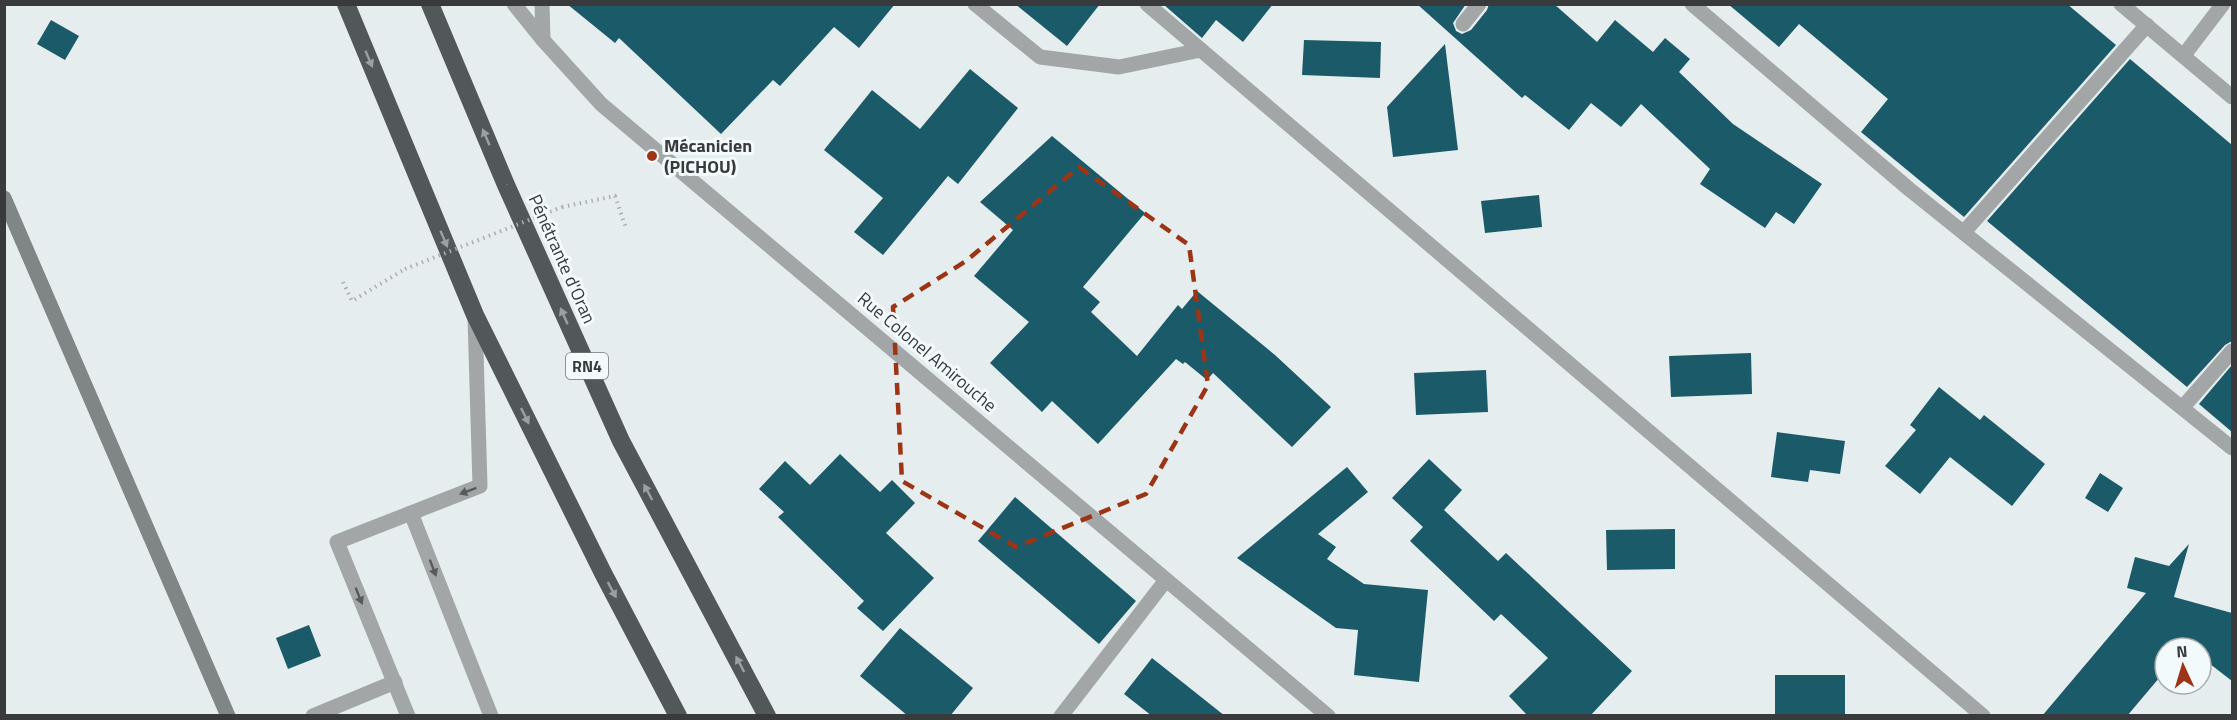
<svg xmlns="http://www.w3.org/2000/svg" width="2237" height="720" viewBox="0 0 2237 720" font-family="'Titillium Web',sans-serif">
<style>
.building{fill:#1b5a69}
.lines{fill:none;stroke-linecap:round;stroke-linejoin:round}
.path{stroke:#aaafb1;stroke-width:4;stroke-dasharray:1.5 4.5;stroke-linecap:butt}
.service{stroke:#a3a6a7;stroke-width:15}
.minor{stroke:#a3a6a7;stroke-width:15}
.tertiary{stroke:#a3a6a7;stroke-width:15}
.secondary{stroke:#808586;stroke-width:15}
.motorway{stroke:#52585a;stroke-width:18}
.path-bridge{stroke:#aaafb1;stroke-width:4;stroke-dasharray:1.5 4.5;stroke-linecap:butt}
.oneway{fill:#9aa1a3}
.oneway2{fill:#585a5b}
.marked{fill:none;stroke:#9c3515;stroke-width:4.5;stroke-dasharray:12 8;stroke-linejoin:round}
.poi-dot{fill:#9c3515;stroke:#f3fafc;stroke-width:2}
.labels{text-anchor:middle;stroke-width:6;stroke-linejoin:round;paint-order:stroke}
.shield{fill:#f3fafc;stroke:#707475;stroke-width:1.5}
.shield-label{font-size:16px;font-weight:bold;fill:#383a3b}
.poi-label{font-size:18px;font-weight:bold;fill:#383a3b;stroke:#f3fafc;text-anchor:start}
.street-label{font-size:18px;fill:#383a3b;stroke:#f3fafc}
</style>
<rect width="100%" height="100%" fill="#e6edef"/>
<!-- building -->
<g class="building">
<path d="M 567,4 L 895,4 L 859,48 L 834,27 L 780,86 L 773,80 L 721,134 L 619,38 L 615,43 Z"/>
<path d="M 1015,4 L 1100,4 L 1067,46 Z"/>
<path d="M 1163,4 L 1273,4 L 1243,42 L 1216,20 L 1202,38 Z"/>
<path d="M 1417,4 L 1466,4 L 1453,23 L 1456,31 L 1462,34 L 1471,30 L 1487,10 L 1489,4 L 1554,4 L 1597,42 L 1615,20 L 1653,52 L 1665,38 L 1690,59 L 1679,72 L 1733,124 L 1822,184 L 1794,224 L 1776,212 L 1765,228 L 1700,184 L 1710,169 L 1641,104 L 1621,127 L 1591,103 L 1569,130 L 1525,95 L 1522,98 Z"/>
<path d="M 1728,4 L 2067,4 L 2116,45 L 1964,217 L 1861,132 L 1888,99 L 1799,24 L 1779,47 Z"/>
<path d="M 51,20 L 79,36 L 65,60 L 37,44 Z"/>
<path d="M 1304,40 L 1381,42 L 1380,78 L 1302,75 Z"/>
<path d="M 1445,44 L 1458,150 L 1393,157 L 1387,107 Z"/>
<path d="M 2130,59 L 2232,145 L 2232,341 L 2225,345 L 2187,387 L 1987,221 Z"/>
<path d="M 970,69 L 1018,108 L 958,184 L 948,176 L 883,255 L 854,232 L 883,198 L 824,150 L 872,90 L 920,129 Z"/>
<path d="M 1052,136 L 1145,213 L 1083,287 L 1100,302 L 1091,312 L 1137,356 L 1178,305 L 1182,309 L 1197,291 L 1275,355 L 1331,407 L 1292,447 L 1213,373 L 1207,380 L 1185,362 L 1183,364 L 1176,359 L 1098,444 L 1052,401 L 1042,412 L 990,363 L 1029,322 L 974,276 L 1013,230 L 980,202 Z"/>
<path d="M 1539,195 L 1542,227 L 1485,233 L 1481,201 Z"/>
<path d="M 1751,353 L 1752,394 L 1671,397 L 1669,356 Z"/>
<path d="M 2232,365 L 2232,432 L 2199,404 Z"/>
<path d="M 1486,370 L 1488,412 L 1416,415 L 1414,373 Z"/>
<path d="M 1939,387 L 1980,420 L 1984,415 L 2045,464 L 2012,506 L 1950,457 L 1920,494 L 1885,466 L 1916,430 L 1910,425 Z"/>
<path d="M 1777,432 L 1845,441 L 1840,474 L 1810,470 L 1808,482 L 1771,477 Z"/>
<path d="M 840,454 L 880,492 L 892,480 L 915,503 L 886,533 L 934,578 L 883,631 L 857,608 L 864,601 L 778,517 L 784,512 L 759,489 L 785,461 L 810,485 Z"/>
<path d="M 1429,459 L 1462,490 L 1444,510 L 1498,561 L 1506,553 L 1632,671 L 1590,716 L 1528,716 L 1509,696 L 1548,658 L 1501,614 L 1494,621 L 1410,541 L 1423,527 L 1392,498 Z"/>
<path d="M 1347,467 L 1368,492 L 1318,534 L 1336,547 L 1327,559 L 1364,584 L 1428,590 L 1419,682 L 1354,675 L 1358,630 L 1336,628 L 1237,558 Z"/>
<path d="M 2100,473 L 2123,488 L 2108,512 L 2085,498 Z"/>
<path d="M 1015,497 L 1136,601 L 1099,644 L 978,541 Z"/>
<path d="M 1675,529 L 1675,569 L 1607,570 L 1606,530 Z"/>
<path d="M 2189,544 L 2174,597 L 2232,613 L 2232,681 L 2201,657 L 2201,648 L 2186,646 L 2185,648 L 2165,648 L 2165,671 L 2127,716 L 2042,716 L 2146,593 L 2127,588 L 2135,557 L 2169,566 Z"/>
<path d="M 309,625 L 321,656 L 288,669 L 276,638 Z"/>
<path d="M 900,628 L 973,688 L 950,716 L 908,716 L 860,676 Z"/>
<path d="M 1152,658 L 1225,716 L 1152,716 L 1124,694 Z"/>
<rect x="1775" y="675" width="70" height="41"/>
</g>
<g class="lines">
<!-- path -->
<g class="path">
<path d="M 562,207 L 615,196 L 626,228"/>
<path d="M 343,282 L 352,301 L 405,269"/>
</g>
<!-- service -->
<g class="service">
<path d="M 411,513 L 491,716"/>
<path d="M 313,716 L 395,682"/>
<path d="M 408,716 L 337,542 L 480,486 L 475,318"/>
</g>
<!-- minor -->
<g class="minor">
<path d="M 542,4 L 543,40"/>
<path d="M 975,4 L 1040,57 L 1119,67 L 1201,50"/>
<path d="M 1147,4 L 1983,716"/>
<path d="M 1692,4 L 1909,189 L 2232,448"/>
<path d="M 2121,4 L 2232,97"/>
<path d="M 1463,24 L 1479,4"/>
<path d="M 2184,55 L 2223,4"/>
<path d="M 1964,232 L 2147,25"/>
<path d="M 2183,407 L 2232,351"/>
<path d="M 1061,716 L 1166,580"/>
</g>
<!-- tertiary -->
<path class="tertiary" d="M 514,4 L 543,40 L 601,104 L 1328,716"/>
<!-- secondary -->
<path class="secondary" d="M 4,198 L 228,716"/>
<!-- motorway -->
<g class="motorway">
<path d="M 346,4 L 475,315 L 603,573 L 678,716"/>
<path d="M 430,4 L 506,185 L 621,441 L 767,716"/>
</g>
<!-- path-bridge -->
<path class="path-bridge" d="M 405,269 L 562,207"/>
</g>
<!-- one-way arrows -->
<defs><path id="oneway-solid" d="M-6-.8H1V-3.2L6.5 0L1 3.2V.8H-6Z" transform="scale(1.5)"/></defs>
<g class="oneway">
<use href="#oneway-solid" transform="translate(369 59) rotate(67)"/>
<use href="#oneway-solid" transform="translate(486 137) rotate(-113)"/>
<use href="#oneway-solid" transform="translate(444 239) rotate(67)"/>
<use href="#oneway-solid" transform="translate(564 316) rotate(-114)"/>
<use href="#oneway-solid" transform="translate(525 416) rotate(64)"/>
<use href="#oneway-solid" transform="translate(648 492) rotate(-118)"/>
<use href="#oneway-solid" transform="translate(612 590) rotate(62)"/>
<use href="#oneway-solid" transform="translate(740 664) rotate(-118)"/>
</g>
<g class="oneway2">
<use href="#oneway-solid" transform="translate(468 491) rotate(159)"/>
<use href="#oneway-solid" transform="translate(433 568) rotate(69)"/>
<use href="#oneway-solid" transform="translate(359 596) rotate(68)"/>
</g>
<!-- marked area -->
<path class="marked" d="M 1079,167 L 1189,245 L 1208,385 L 1146,494 L 1016,547 L 902,481 L 893,307 L 966,261 Z"/>
<!-- markers -->
<circle class="poi-dot" cx="652" cy="156" r="6"/>
<g class="labels">
<!-- shield labels -->
<rect class="shield" x="566" y="353" width="42" height="26" rx="4.5"/>
<g class="shield-label">
<text x="587" y="372">RN4</text>
</g>
<!-- poi labels -->
<g class="poi-label">
<text x="664" y="152">Mécanicien<tspan x="664" dy="21">(PICHOU)</tspan></text>
</g>
<!-- street labels -->
<g class="street-label">
<text transform="translate(562 259) rotate(66)" y="6">Pénétrante d'Oran</text>
<text transform="translate(927 352) rotate(40)" y="6">Rue Colonel Amirouche</text>
</g>
</g>
<!-- border -->
<rect width="2237" height="720" fill="none" stroke="#383a3b" stroke-width="12"/>
<!-- north arrow -->
<g transform="translate(2183 666) rotate(356)"><circle r="28" fill="#f3fafc" stroke="#a8adaf" stroke-width="1.5"/>
<path d="M0-4.5L10 22L0 15L-10 22Z" fill="#9c3515"/>
<text y="-9" font-size="16" font-weight="bold" text-anchor="middle" fill="#383a3b">N</text>
</g>
</svg>
